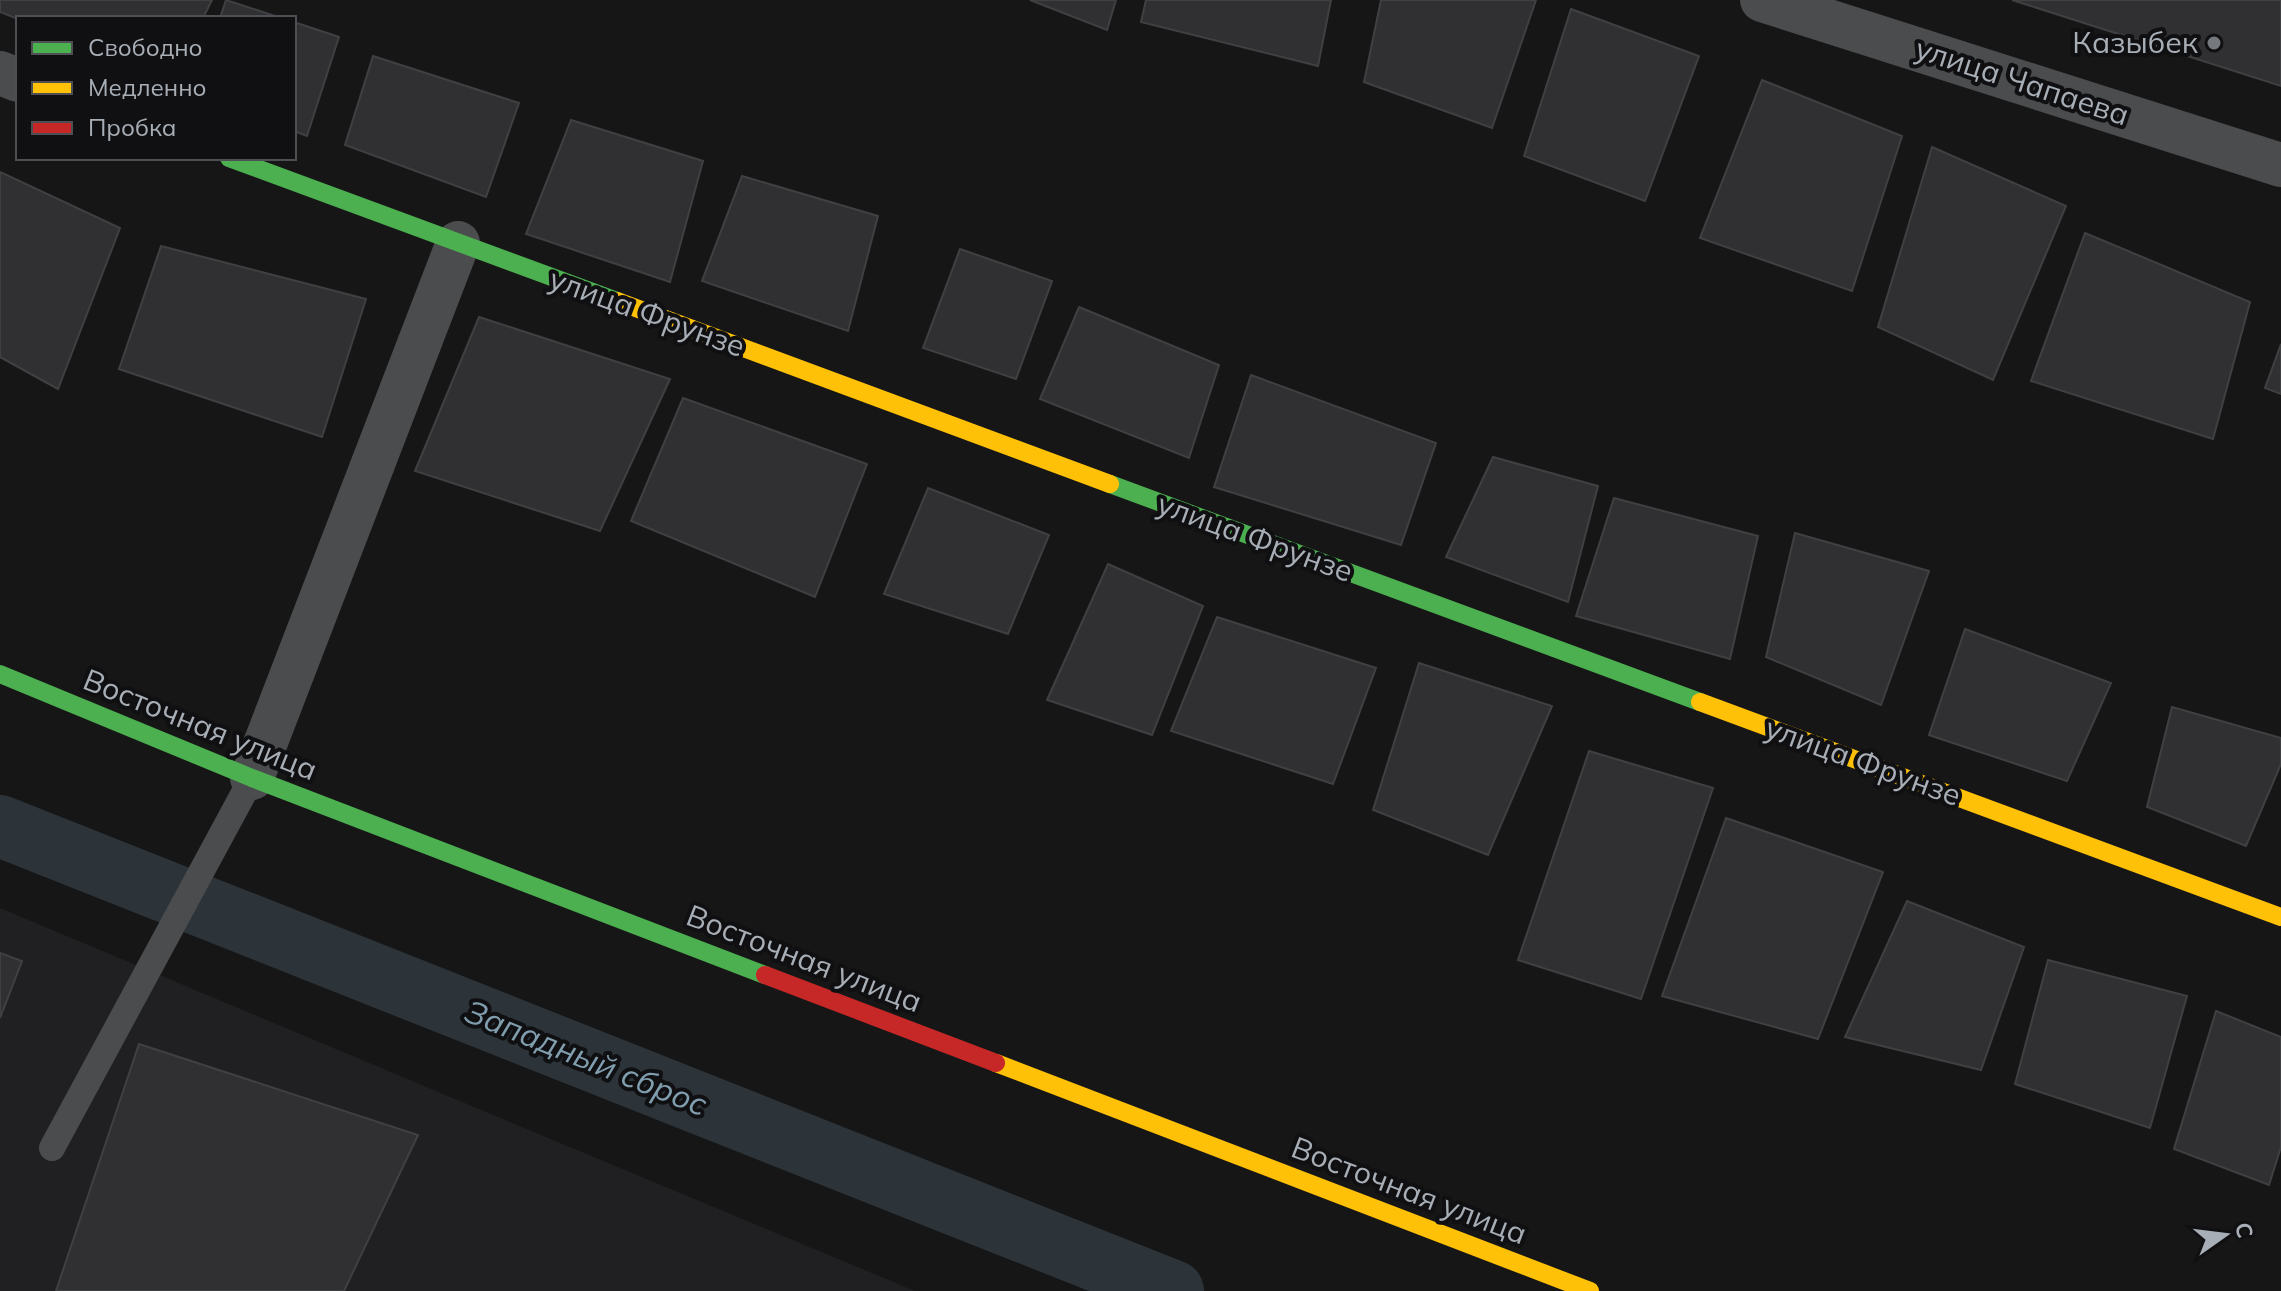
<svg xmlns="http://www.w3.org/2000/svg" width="2281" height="1291" viewBox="0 0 2281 1291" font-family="Mulish,sans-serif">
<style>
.built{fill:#202022}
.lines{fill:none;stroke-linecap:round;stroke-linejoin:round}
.canal{stroke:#2c3439;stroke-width:62}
.building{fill:#303032;stroke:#3e4042;stroke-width:2}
.lane{stroke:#4a4c4e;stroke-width:26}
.street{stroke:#4a4c4e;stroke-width:44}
.fast{stroke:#4caf50;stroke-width:18}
.slow{stroke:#ffc107;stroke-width:18}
.jam{stroke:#c62828;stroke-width:18}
.poi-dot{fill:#75797e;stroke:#101012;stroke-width:3}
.labels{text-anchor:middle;stroke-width:8;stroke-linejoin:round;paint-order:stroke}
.poi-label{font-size:30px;fill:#a8aeb6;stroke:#101012;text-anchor:end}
.street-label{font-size:30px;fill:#a8aeb6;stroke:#101012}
.water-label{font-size:32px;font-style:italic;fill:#819eaf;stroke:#101012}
</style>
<rect width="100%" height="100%" fill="#161616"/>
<!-- built -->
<path class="built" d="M 0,908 L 498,1117 L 915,1291 L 0,1291 Z"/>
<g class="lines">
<!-- canal -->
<path class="canal" d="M 0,826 L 1173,1291"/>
</g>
<!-- building -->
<g class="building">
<path d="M 0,0 L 212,0 L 203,18 L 18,19 L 0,12 Z"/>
<path d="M 226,0 L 281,18 L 220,18 Z"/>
<path d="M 1030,0 L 1116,0 L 1107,30 Z"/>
<path d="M 1146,0 L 1331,0 L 1318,66 L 1141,22 Z"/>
<path d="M 1381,0 L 1536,0 L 1492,128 L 1364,82 Z"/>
<path d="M 2012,0 L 2281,0 L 2281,86 Z"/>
<path d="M 1571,9 L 1699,56 L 1645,201 L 1524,156 Z"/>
<path d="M 294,22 L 339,37 L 307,136 L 294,131 Z"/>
<path d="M 373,56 L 519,103 L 486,197 L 345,145 Z"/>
<path d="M 1762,80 L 1902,136 L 1852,291 L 1700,238 Z"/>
<path d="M 571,120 L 703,161 L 670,282 L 526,234 Z"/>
<path d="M 1932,147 L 2066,206 L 1993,380 L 1878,327 Z"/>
<path d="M 0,172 L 120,228 L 58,389 L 0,357 Z"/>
<path d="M 742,176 L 878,216 L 848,331 L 702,281 Z"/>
<path d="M 2085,233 L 2250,302 L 2213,439 L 2031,381 Z"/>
<path d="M 161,246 L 366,299 L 322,437 L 119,369 Z"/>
<path d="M 960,249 L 1052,281 L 1016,379 L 923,348 Z"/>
<path d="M 1079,307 L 1219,365 L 1189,458 L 1040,399 Z"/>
<path d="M 479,317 L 670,379 L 600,531 L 415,471 Z"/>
<path d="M 2281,344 L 2281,394 L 2265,388 Z"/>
<path d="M 1251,375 L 1436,443 L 1401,545 L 1214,487 Z"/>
<path d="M 683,398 L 867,464 L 815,597 L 631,521 Z"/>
<path d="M 1493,457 L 1598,486 L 1568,602 L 1446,557 Z"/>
<path d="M 928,488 L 1049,535 L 1008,634 L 884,594 Z"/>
<path d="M 1614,498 L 1758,536 L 1730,659 L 1576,616 Z"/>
<path d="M 1795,533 L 1929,571 L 1881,705 L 1766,657 Z"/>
<path d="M 1108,564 L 1203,606 L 1152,735 L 1047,700 Z"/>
<path d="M 1217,617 L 1376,668 L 1333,784 L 1171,731 Z"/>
<path d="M 1965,629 L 2111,683 L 2067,781 L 1929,735 Z"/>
<path d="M 1419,663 L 1552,706 L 1488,855 L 1373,810 Z"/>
<path d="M 2172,707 L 2281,738 L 2281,764 L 2246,846 L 2147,807 Z"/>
<path d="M 1589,751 L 1713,788 L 1641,999 L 1518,960 Z"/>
<path d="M 1726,818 L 1883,872 L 1818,1039 L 1662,996 Z"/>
<path d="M 1907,901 L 2024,947 L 1981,1070 L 1845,1037 Z"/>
<path d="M 0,953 L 22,961 L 0,1018 Z"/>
<path d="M 2048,960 L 2187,996 L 2150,1128 L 2015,1084 Z"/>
<path d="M 2216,1011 L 2281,1037 L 2281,1147 L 2269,1185 L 2174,1149 Z"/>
<path d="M 139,1044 L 418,1135 L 344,1291 L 56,1291 Z"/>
</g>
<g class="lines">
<!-- lane -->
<path class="lane" d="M 52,1148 L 252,778"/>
<!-- street -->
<g class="street">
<path d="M 1762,0 L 2281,165"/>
<path d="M 0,73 L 18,80"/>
<path d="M 252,778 L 458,243"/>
</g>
<!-- fast -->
<g class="fast">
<path d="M 229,158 L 617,301"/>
<path d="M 1110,484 L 1700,702"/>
<path d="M 0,674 L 252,778 L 765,975"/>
</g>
<!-- slow -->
<g class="slow">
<path d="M 617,301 L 1110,484"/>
<path d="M 1700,702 L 2281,917"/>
<path d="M 996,1063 L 1590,1291"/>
</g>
<!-- jam -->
<path class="jam" d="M 765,975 L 996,1063"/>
</g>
<!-- markers -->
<circle class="poi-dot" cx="2214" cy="43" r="8"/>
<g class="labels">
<!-- poi labels -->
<g class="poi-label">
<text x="2198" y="53">Казыбек</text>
</g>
<!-- street labels -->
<g class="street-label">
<text transform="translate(2022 82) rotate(18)" y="10">улица Чапаева</text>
<text transform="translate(647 313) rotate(20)" y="10">улица Фрунзе</text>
<text transform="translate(1255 538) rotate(20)" y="10">улица Фрунзе</text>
<text transform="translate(200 725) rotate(22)" y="10">Восточная улица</text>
<text transform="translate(1863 762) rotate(20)" y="10">улица Фрунзе</text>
<text transform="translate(804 959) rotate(21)" y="10">Восточная улица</text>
<text transform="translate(1409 1191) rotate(21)" y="10">Восточная улица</text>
</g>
<!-- water labels -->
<g class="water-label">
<text transform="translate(586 1058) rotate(22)" y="11">Западный сброс</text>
</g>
</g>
<!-- legend -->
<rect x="16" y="16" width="280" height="144" fill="#101012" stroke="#4d4f54" stroke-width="2"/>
<rect x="32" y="42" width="40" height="12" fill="#4caf50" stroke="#4d4f54" stroke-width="2"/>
<text x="88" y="56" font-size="24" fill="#a8aeb6">Свободно</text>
<rect x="32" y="82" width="40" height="12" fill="#ffc107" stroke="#4d4f54" stroke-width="2"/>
<text x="88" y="96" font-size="24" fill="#a8aeb6">Медленно</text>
<rect x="32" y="122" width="40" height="12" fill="#c62828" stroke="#4d4f54" stroke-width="2"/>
<text x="88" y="136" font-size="24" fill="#a8aeb6">Пробка</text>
<!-- north arrow -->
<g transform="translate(2225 1235) rotate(76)" stroke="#101012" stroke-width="6" paint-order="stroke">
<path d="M0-6L14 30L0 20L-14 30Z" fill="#a8aeb6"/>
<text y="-12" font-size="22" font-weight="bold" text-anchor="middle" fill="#a8aeb6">С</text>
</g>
</svg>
